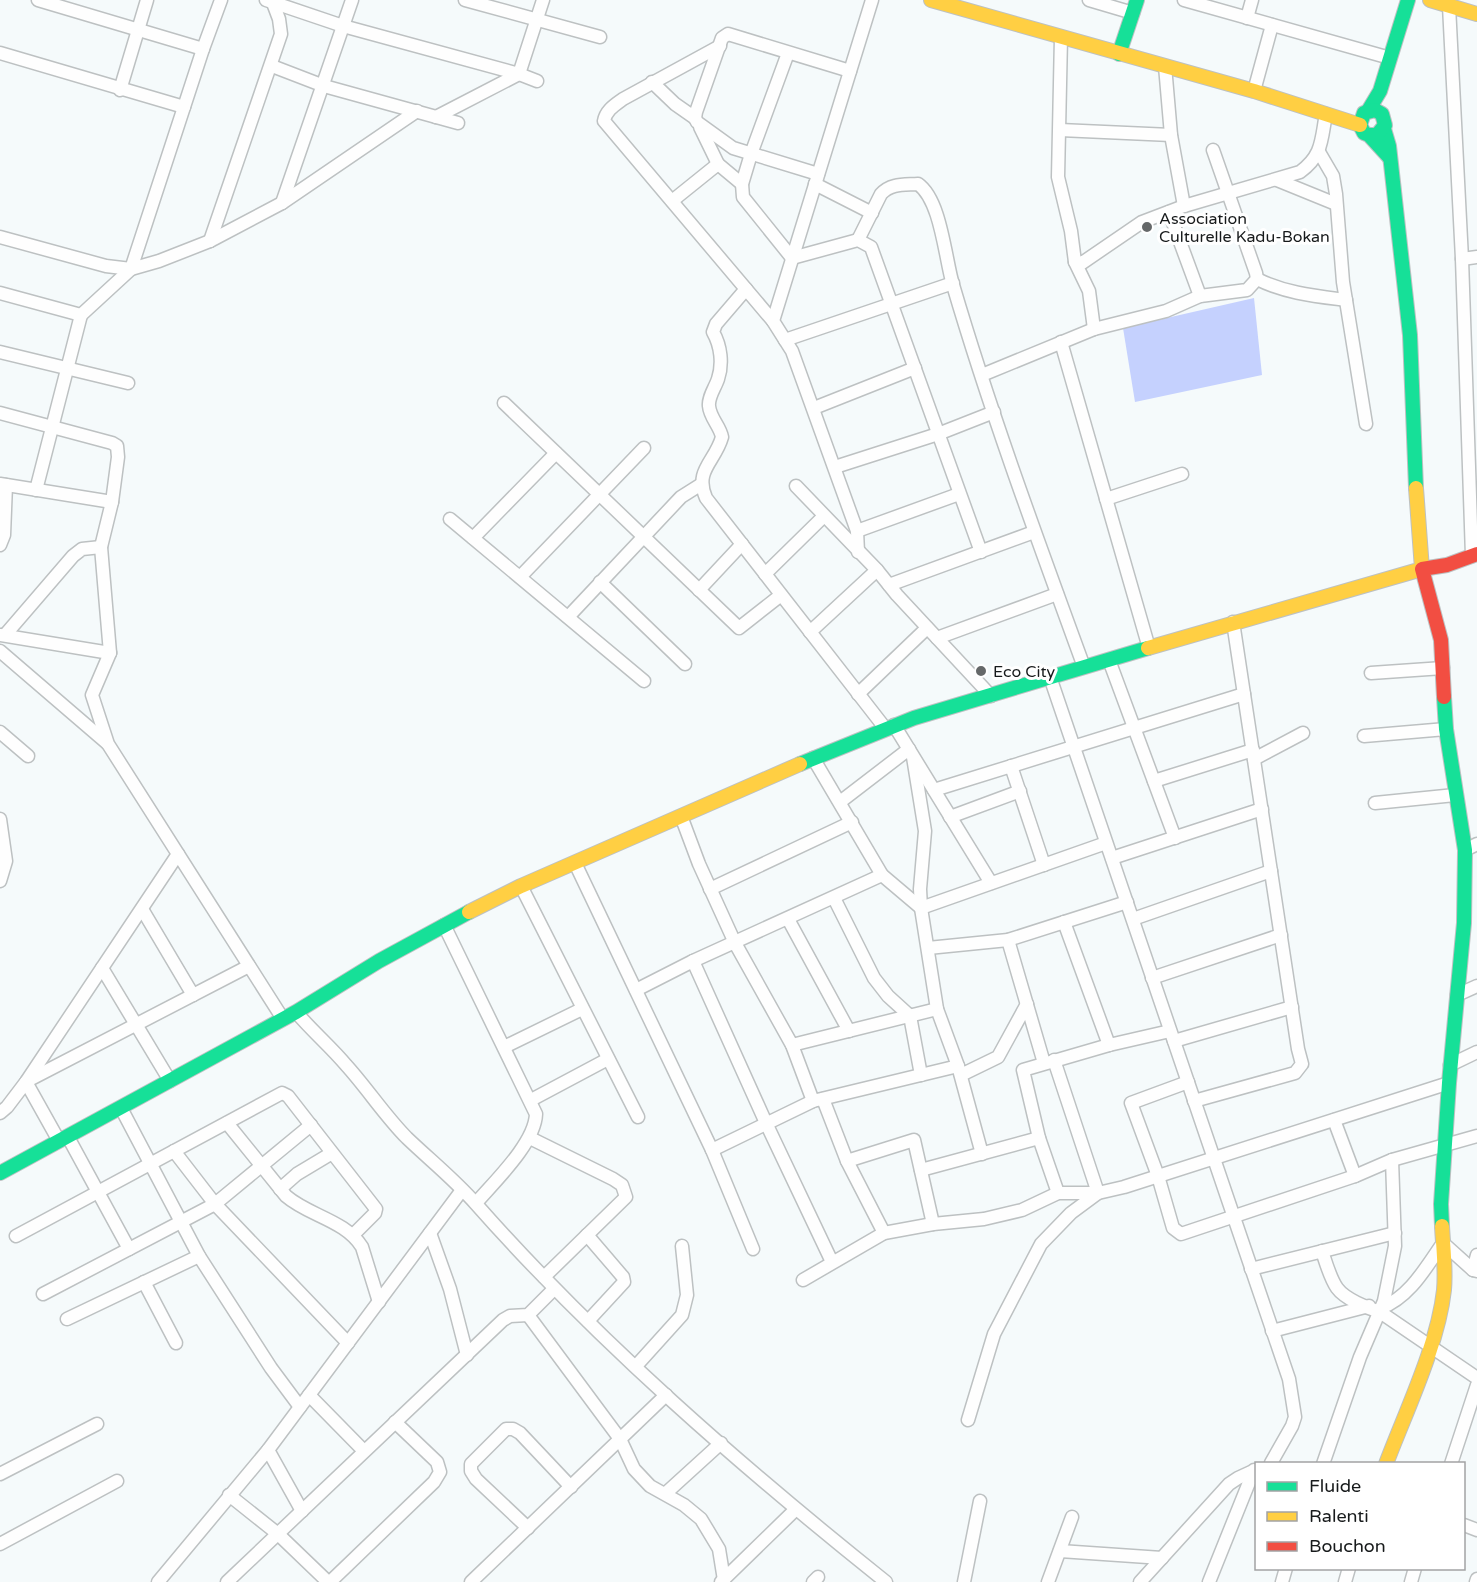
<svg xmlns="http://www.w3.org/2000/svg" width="1477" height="1582" viewBox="0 0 1477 1582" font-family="'Varela Round',sans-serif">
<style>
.water{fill:#c5d1fe}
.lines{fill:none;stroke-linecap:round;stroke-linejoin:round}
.street-casing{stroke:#bdc1c2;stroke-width:15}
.fast-casing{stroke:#bdc1c2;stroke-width:16}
.slow-casing{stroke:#bdc1c2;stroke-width:16}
.jam-casing{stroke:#bdc1c2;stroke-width:16}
.street{stroke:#fefefe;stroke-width:12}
.fast{stroke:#16e098;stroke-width:14}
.slow{stroke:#ffcf43;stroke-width:14}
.jam{stroke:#f24e42;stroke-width:14}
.poi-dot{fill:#656869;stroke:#fff;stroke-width:2}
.labels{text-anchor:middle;stroke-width:6;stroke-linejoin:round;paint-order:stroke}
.poi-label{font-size:16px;fill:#171a1b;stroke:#fff;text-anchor:start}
</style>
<rect width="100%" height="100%" fill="#f5fafb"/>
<!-- water -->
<path class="water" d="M 1254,298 L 1262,375 L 1135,402 L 1123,328 Z"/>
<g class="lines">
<!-- street casing -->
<g class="street-casing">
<g id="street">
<path d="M 38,0 L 203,49"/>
<path d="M 266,0 L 343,26 L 519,74 L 537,81"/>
<path d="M 465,0 L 600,37"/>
<path d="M 1089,0 L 1133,13"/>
<path d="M 1184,0 L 1390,58"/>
<path d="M 1449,6 L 1462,259 L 1472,556"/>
<path d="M 1247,18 L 1252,0"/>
<path d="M 1061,37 L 1058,177 L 1071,231 L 1075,262 L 1089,291 L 1094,329"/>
<path d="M 720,46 L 623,99 C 615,105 606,110 604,121 L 773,321"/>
<path d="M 0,53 L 184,107"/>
<path d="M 788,53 L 751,154 L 742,184 L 743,197 L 792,258 L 858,240 L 871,247 L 981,552"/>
<path d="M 272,66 L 324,86 L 458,123"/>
<path d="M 1165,66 L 1171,135 L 1184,206"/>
<path d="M 652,82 L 675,104 L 695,118"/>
<path d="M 120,90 L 147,0"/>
<path d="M 1254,91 L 1272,25"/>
<path d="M 436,117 L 519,74 L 543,0"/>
<path d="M 700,127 L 718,164"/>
<path d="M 1060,130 L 1171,135"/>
<path d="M 1319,152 L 1333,176 L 1336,194 L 1343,282 L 1366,424"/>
<path d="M 818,174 L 733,148 L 697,122 L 695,118 L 696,112 L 722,38 L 728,34 L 850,71"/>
<path d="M 1277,180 L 1336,204"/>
<path d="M 815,184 L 872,213"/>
<path d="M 672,201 L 718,164 L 742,184"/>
<path d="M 282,203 L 352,0"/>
<path d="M 1169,212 L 1200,296"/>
<path d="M 0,237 L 106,266 L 131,269 L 159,261 L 210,241 L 282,203 L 417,111"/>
<path d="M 858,240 L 881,194 C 891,183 904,185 918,184 C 941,200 945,258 953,285 C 991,414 1038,541 1084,667"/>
<path d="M 210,241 L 281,34 L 279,19 L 273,3"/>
<path d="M 1462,259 L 1477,257"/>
<path d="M 1075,262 L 1082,263 L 1142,222 L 1184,206 L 1300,172 C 1323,155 1321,140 1326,114"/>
<path d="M 1257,279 C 1285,293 1315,296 1346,300"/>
<path d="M 746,289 L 716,324 L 713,332 C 721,346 723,364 718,379 C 715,388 708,397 709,406 C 710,418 720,426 722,437 C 715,462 694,470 706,498 L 885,728"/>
<path d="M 0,293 L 81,315 L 131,269 L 203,49 L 221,0"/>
<path d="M 785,340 L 953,283"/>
<path d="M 1061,342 L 1149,648"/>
<path d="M 0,352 L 128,383"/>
<path d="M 982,375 L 1094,329 L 1166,311 L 1200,296 L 1247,290 L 1257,279 L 1256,273 L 1213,150"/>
<path d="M 504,403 L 739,628 L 781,595"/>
<path d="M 814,408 L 915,368"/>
<path d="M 0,413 L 112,443 L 117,446 L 118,457 L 112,502 L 101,547 L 110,653 L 92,695 L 108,744 L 283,1019"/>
<path d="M 835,467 L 938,434 L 994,412"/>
<path d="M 0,484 L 112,502"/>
<path d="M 796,486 L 877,570 L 897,595 L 991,696"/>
<path d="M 36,490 L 81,315"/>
<path d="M 1106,499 L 1182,474"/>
<path d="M 450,519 L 644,681"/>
<path d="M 857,531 L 959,494"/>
<path d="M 473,538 L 556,453"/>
<path d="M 0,545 L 4,535 L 6,485"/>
<path d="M 858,552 L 857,531 L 792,351 L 773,321 L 872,0"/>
<path d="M 765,574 L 823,517"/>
<path d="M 520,577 L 644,448"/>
<path d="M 600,582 L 685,664"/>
<path d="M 889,585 L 1034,532"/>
<path d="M 699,590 L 742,544"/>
<path d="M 568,617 L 681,497 L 700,485"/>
<path d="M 810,632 L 877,570"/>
<path d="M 0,635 L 110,653"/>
<path d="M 5,635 L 73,556 L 82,549 L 101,547"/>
<path d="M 937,638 L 1057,594"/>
<path d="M 0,651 L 107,743"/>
<path d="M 1109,660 L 1175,838"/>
<path d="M 1371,673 L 1443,668"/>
<path d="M 1050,677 L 1289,1379 L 1295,1417 L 1292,1426 L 1271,1463"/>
<path d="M 858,694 L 927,628"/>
<path d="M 894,725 L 991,883"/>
<path d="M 0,732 L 28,756"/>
<path d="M 1364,736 L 1446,729"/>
<path d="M 913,757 L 925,831 L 920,889 L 921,908 L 937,1009 L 958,1066 L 982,1154"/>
<path d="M 813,758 L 882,875 L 921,908"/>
<path d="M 1254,759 L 1303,733"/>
<path d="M 1011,766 L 1044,865"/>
<path d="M 1154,781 L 1253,750"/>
<path d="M 934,790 L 1244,694"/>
<path d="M 840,802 L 909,749"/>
<path d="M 1375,803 L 1455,795"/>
<path d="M 681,816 L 699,864 L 735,943 L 792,1045 L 813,1101"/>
<path d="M 950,817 L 1020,791"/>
<path d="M 0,819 L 6,861 L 0,881"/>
<path d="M 1465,850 L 1477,844"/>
<path d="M 1112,858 L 1262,809"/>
<path d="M 575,863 L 712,1150 L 753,1249"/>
<path d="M 521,886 L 638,1117"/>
<path d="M 710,889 L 852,822"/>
<path d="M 834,898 L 874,978 L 888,996 L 910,1016 L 921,1075"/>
<path d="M 921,908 L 1106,843"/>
<path d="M 142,909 L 193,995"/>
<path d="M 788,919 L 849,1031"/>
<path d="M 1133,919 L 1271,871"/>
<path d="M 1064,922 L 1109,1045"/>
<path d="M 444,925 L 536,1114 C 535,1143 495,1181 476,1203"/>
<path d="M 1008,940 L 1044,1063"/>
<path d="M 928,948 L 1008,940 L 1127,902"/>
<path d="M 693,961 L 766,1123 L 832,1262"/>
<path d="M 102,968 L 170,1081"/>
<path d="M 1152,978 L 1281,935"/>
<path d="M 636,990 L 693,961 L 882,875"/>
<path d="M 1457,995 L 1477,986"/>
<path d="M 296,1012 C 312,1031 330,1046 346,1065 C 367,1088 385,1116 407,1138 C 430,1160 455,1180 476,1204 C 598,1342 742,1467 886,1582"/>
<path d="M 1174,1041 L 1292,1007"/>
<path d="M 792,1045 L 937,1009"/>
<path d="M 504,1047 L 582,1009"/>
<path d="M 1450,1065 L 1477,1052"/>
<path d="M 961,1075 L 998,1057 L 1027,1004"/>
<path d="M 27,1081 L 249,966"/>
<path d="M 26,1082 L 59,1141"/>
<path d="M 1188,1082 L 1131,1103 L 1158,1176 L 1173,1228 L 1181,1234 L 1355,1176 L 1392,1160 L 1477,1136"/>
<path d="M 823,1099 L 847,1161 L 884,1233"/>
<path d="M 531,1100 L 608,1059"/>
<path d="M 1194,1101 L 1295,1073 L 1302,1064 L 1298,1049 L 1233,622"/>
<path d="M 121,1108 L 199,1256 L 271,1368 L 300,1407"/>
<path d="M 0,1113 L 7,1107 L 26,1082 L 178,854"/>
<path d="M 1334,1120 L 1355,1176"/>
<path d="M 227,1123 L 286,1196 C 309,1216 345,1220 362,1247 L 379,1302"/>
<path d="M 68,1137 L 129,1249"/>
<path d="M 530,1138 L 613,1179 L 622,1185 L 626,1197 L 544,1277"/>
<path d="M 1039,1138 L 1058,1193"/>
<path d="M 712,1150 L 813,1101 L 958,1066"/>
<path d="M 174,1151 L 215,1204 L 348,1343"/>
<path d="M 847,1161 L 914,1140 L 933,1224"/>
<path d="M 921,1170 L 1039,1138 L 1023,1070 L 1109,1045 L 1170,1031"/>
<path d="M 280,1189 L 297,1174 L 332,1153"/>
<path d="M 430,1233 L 450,1289 L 467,1355"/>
<path d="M 587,1235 L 623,1277 L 624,1282 L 588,1321"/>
<path d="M 16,1236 L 282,1093 L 288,1096 L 376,1209 L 375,1213 L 353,1235"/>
<path d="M 1322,1251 C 1326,1263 1330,1278 1337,1288 C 1345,1299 1367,1308 1380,1312 L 1477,1378"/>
<path d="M 1251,1269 L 1395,1233"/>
<path d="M 1473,1270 L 1477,1255"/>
<path d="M 803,1280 L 884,1233 L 933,1224 L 984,1219 L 1022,1210 L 1058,1193 L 1098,1193 L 1124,1187 L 1449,1083"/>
<path d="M 144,1282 L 176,1343"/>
<path d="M 43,1294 L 215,1204 L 311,1125"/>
<path d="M 1381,1308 C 1410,1297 1426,1267 1443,1243 L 1473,1270 L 1477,1271"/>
<path d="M 528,1315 L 620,1439 L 634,1469 L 650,1486 L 684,1505 L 701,1519 L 719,1549 L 724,1580"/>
<path d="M 67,1319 L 199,1256"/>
<path d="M 1272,1331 L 1369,1306"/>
<path d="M 636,1366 L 682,1315 L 687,1295 L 682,1246"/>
<path d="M 309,1395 L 364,1451"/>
<path d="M 968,1420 L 994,1334 L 1041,1244 L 1071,1213 L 1098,1193 L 1054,1060"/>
<path d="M 268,1450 L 302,1511"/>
<path d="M 1323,1464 L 1360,1357 L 1384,1301 L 1395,1246 L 1392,1160"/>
<path d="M 1451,1464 L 1477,1385"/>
<path d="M 0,1474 L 97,1424"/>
<path d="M 666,1493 L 721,1443"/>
<path d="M 229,1495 L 278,1534 L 328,1582"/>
<path d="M 1464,1525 L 1477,1530"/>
<path d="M 528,1528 L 476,1479 L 471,1471 L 471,1464 L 506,1429 L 513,1429 L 520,1433 L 571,1487"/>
<path d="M 0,1544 L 117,1481"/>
<path d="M 1060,1551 L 1162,1558"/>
<path d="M 158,1582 L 268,1450 L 462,1190"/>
<path d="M 227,1582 L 503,1320 L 510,1316 L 528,1315 L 554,1289"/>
<path d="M 330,1582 L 434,1482 L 440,1472 L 437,1462 L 395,1422"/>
<path d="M 471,1582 L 666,1395"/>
<path d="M 721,1582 L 795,1510"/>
<path d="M 813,1582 L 818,1577"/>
<path d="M 964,1582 L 980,1501"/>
<path d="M 1048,1582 L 1072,1517"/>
<path d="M 1140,1582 L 1229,1484 L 1238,1478 L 1251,1472"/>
<path d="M 1209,1582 L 1254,1470"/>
<path d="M 1282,1582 L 1286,1568"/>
<path d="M 1345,1582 L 1349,1568"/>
<path d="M 1411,1582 L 1415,1568"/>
<path d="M 1476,1582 L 1477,1579"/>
</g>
</g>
<!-- fast casing -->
<g class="fast-casing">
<g id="fast">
<path d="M 1119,54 L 1137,0"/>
<path d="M 1368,111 L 1380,91 L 1408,0"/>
<path d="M 1384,129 L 1389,146 L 1410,335 L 1416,488"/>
<path d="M 1369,135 L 1377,135 L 1385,125 L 1382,114 L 1375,110 L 1364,113 L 1360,125 L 1364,133 L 1369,135 L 1390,158"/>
<path d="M 800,764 L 914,718 L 1148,648"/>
<path d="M 0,1173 L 296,1012 L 379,961 L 469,912"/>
<path d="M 1442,1226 L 1441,1204 L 1449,1083 L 1464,923 L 1465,850 L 1446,729 L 1444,697"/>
</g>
</g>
<!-- slow casing -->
<g class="slow-casing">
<g id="slow">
<path d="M 931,0 L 1254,91 L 1360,125"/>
<path d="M 1430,0 L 1477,14"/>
<path d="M 1148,648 L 1422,569 L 1416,488"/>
<path d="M 469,912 L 521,886 L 800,764"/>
<path d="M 1386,1464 C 1406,1411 1438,1345 1444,1290 C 1446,1269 1443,1246 1442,1226"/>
</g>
</g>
<!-- jam casing -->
<g class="jam-casing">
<path id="jam" d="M 1444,697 L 1441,640 L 1422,569 L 1447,565 L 1477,554"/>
</g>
<!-- street -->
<use href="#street" class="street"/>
<!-- fast -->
<use href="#fast" class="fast"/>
<!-- slow -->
<use href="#slow" class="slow"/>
<!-- jam -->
<use href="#jam" class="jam"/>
</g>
<!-- markers -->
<g class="poi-dot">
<circle cx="1147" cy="227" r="6"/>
<circle cx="981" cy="671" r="6"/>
</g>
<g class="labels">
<!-- poi labels -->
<g class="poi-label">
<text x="1159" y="224">Association<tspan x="1159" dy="18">Culturelle Kadu-Bokan</tspan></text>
<text x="993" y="677">Eco City</text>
</g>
</g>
<!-- legend -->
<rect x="1255" y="1462" width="210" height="108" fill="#ffffff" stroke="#a2a3a4" stroke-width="1.5"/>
<rect x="1267" y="1482" width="30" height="9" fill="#16e098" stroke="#a2a3a4" stroke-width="1.5"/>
<text x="1309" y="1492" font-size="18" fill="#171a1b">Fluide</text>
<rect x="1267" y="1512" width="30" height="9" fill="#ffcf43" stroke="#a2a3a4" stroke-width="1.5"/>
<text x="1309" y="1522" font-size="18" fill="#171a1b">Ralenti</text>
<rect x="1267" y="1542" width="30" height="9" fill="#f24e42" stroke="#a2a3a4" stroke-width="1.5"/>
<text x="1309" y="1552" font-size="18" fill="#171a1b">Bouchon</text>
</svg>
